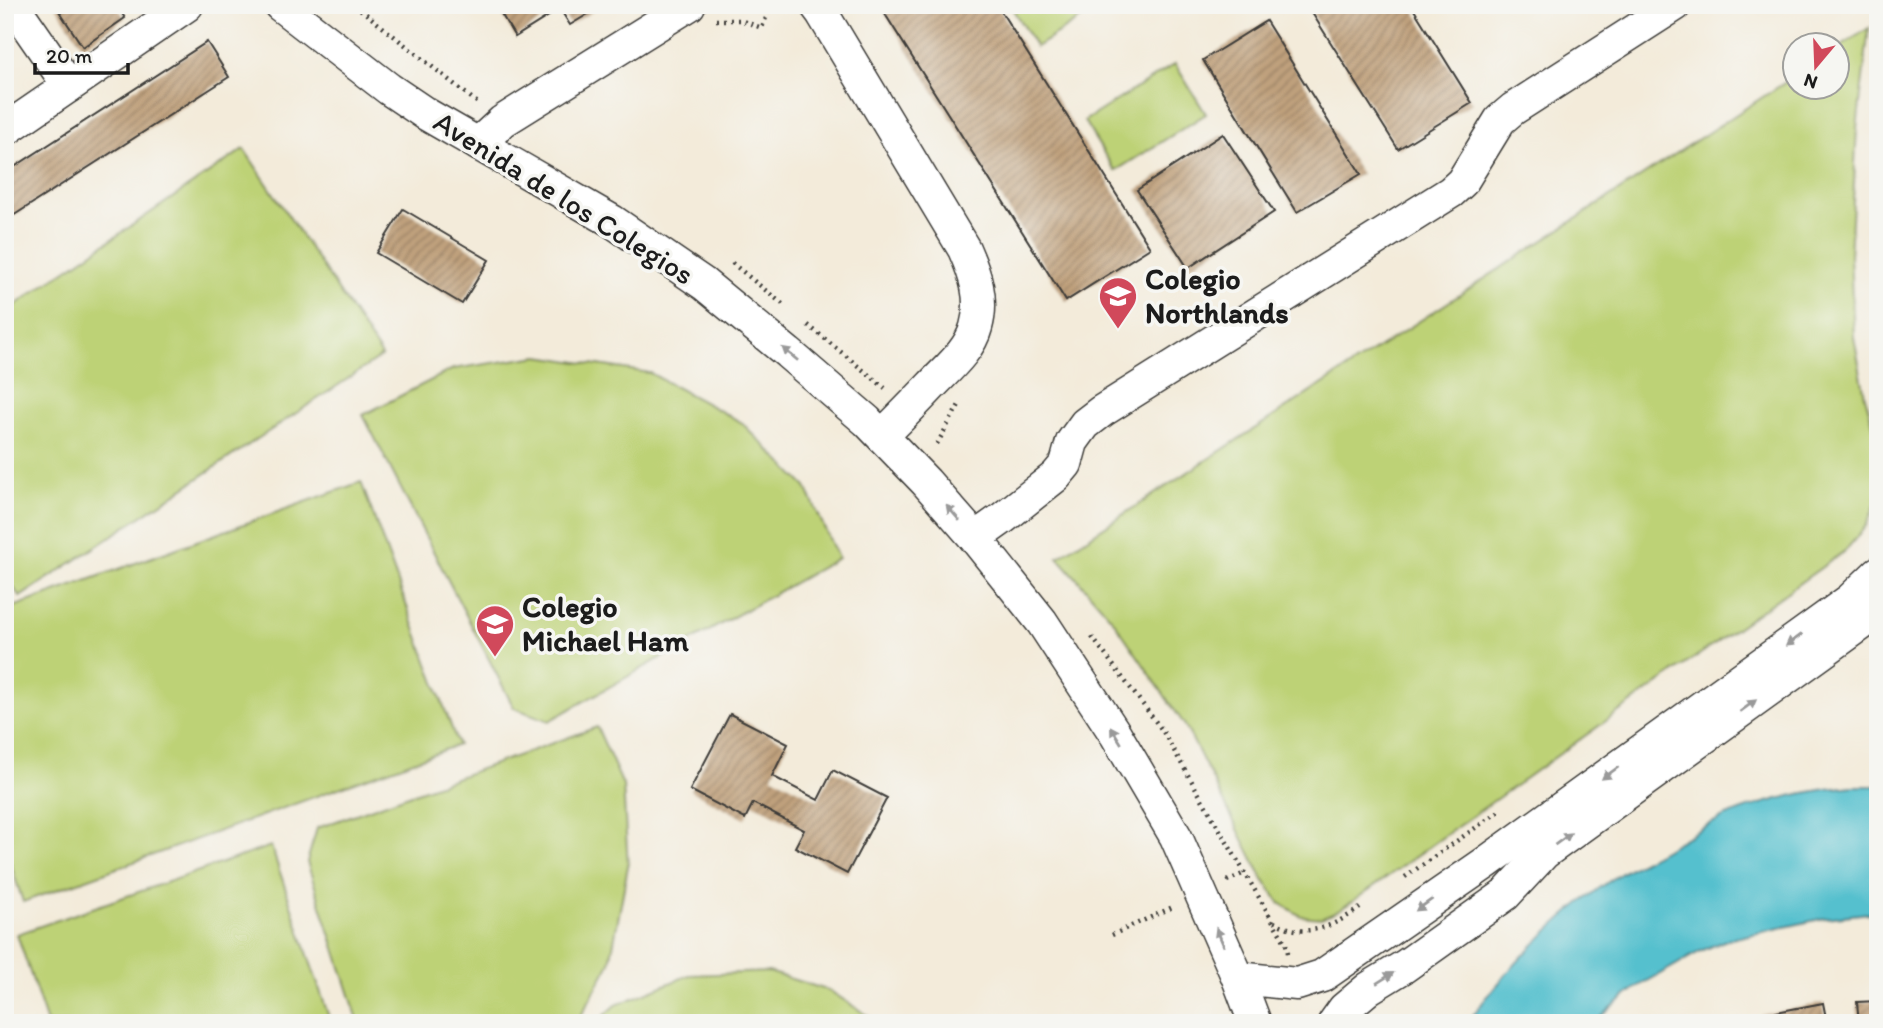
<svg xmlns="http://www.w3.org/2000/svg" width="1883" height="1028" viewBox="0 0 1883 1028" font-family="Itim,sans-serif">
<style>
.green{fill:#bdd276;stroke:#6c7749;stroke-width:2}
.water{fill:#54c0ce;stroke:#386e75;stroke-width:2}
.building{fill:url(#building-hatch)}
.lines{fill:none;stroke-linecap:round;stroke-linejoin:round}
.minor-casing{stroke:#3c3b38;stroke-width:35}
.path{stroke:#3c3b38;stroke-width:4.5;stroke-dasharray:2 5;stroke-linecap:butt}
.minor{stroke:#fff;stroke-width:32}
.oneway{fill:#999}
.labels{text-anchor:middle;stroke-width:7;stroke-linejoin:round;paint-order:stroke}
.street-label{font-size:30px;fill:#1c1c1c;stroke:#f6f6f2}
.poi-label{font-size:30px;font-weight:bold;fill:#1c1c1c;stroke:#f6f6f2;text-anchor:start}
</style>
<defs>
<pattern id="building-hatch" width="6" height="6" patternUnits="userSpaceOnUse" patternTransform="scale(1.75)"><rect width="6" height="6" fill="#c0a17d"/><path d="M-1 1l2-2M0 6l6-6M5 7l2-2" fill="none" stroke="#9b8266"/></pattern>
</defs>
<rect width="100%" height="100%" fill="#f6f6f2"/>
<filter id="ink" filterUnits="userSpaceOnUse"><feTurbulence type="fractalNoise" baseFrequency=".0143" numOctaves="2"/><feDisplacementMap in="SourceGraphic" scale="14" xChannelSelector="R" yChannelSelector="G"/><feConvolveMatrix kernelMatrix="1 2 1 2 8 2 1 2 1" color-interpolation-filters="sRGB"/></filter>
<filter id="wash" filterUnits="userSpaceOnUse"><feTurbulence type="fractalNoise" baseFrequency=".00686" numOctaves="4" result="noise"/><feDisplacementMap in="SourceGraphic" scale="28" xChannelSelector="R" yChannelSelector="G"/><feGaussianBlur stdDeviation="1.57" result="paint"/><feColorMatrix in="noise" values="0 0 0 0 0 0 0 0 0 0 0 0 0 0 0 0 0 1.4 0 .05"/><feComposite in="paint" operator="in"/></filter>
<g filter="url(#wash)">
<rect width="100%" height="100%" fill="#f3ebda"/>
<!-- green -->
<g class="green">
<path d="M 1010,5 L 1102,5 L 1036,47 Z"/>
<path d="M 1869,28 L 1857,128 L 1850,256 L 1854,337 L 1865,396 L 1876,435 L 1878,494 L 1877,501 L 1866,526 L 1846,550 L 1356,899 L 1339,910 L 1321,918 L 1301,916 L 1280,903 L 1262,877 L 1186,727 L 1113,620 L 1058,557 L 1795,76 L 1796,88 L 1838,88 L 1838,48 Z"/>
<path d="M 1175,64 L 1206,114 L 1115,171 L 1084,121 Z"/>
<path d="M 244,149 L 382,356 L 20,597 L 5,575 L 5,312 Z"/>
<path d="M 539,356 L 650,373 L 741,422 L 806,487 L 838,558 L 549,721 L 514,708 L 363,415 L 453,369 Z"/>
<path d="M 361,482 L 458,745 L 23,902 L 5,846 L 5,610 Z"/>
<path d="M 597,727 L 623,785 L 628,866 L 610,963 L 577,1023 L 359,1023 L 307,862 L 317,828 Z"/>
<path d="M 271,846 L 331,1023 L 47,1023 L 17,934 Z"/>
<path d="M 769,972 L 830,991 L 879,1023 L 596,1023 L 616,1005 L 689,975 Z"/>
</g>
<!-- water -->
<path class="water" d="M 1853,786 L 1878,786 L 1878,912 L 1825,918 L 1726,940 L 1701,951 L 1637,987 L 1613,1006 L 1595,1023 L 1467,1023 C 1509,966 1560,913 1620,874 C 1635,865 1652,857 1667,848 C 1686,838 1704,826 1724,817 C 1765,800 1808,790 1853,786 Z"/>
<g id="blocks">
<!-- building -->
<g class="building">
<path d="M 55,5 L 116,5 L 125,18 L 83,47 Z"/>
<path d="M 496,5 L 603,5 L 570,25 L 560,9 L 515,37 Z"/>
<path d="M 899,5 L 997,5 L 1150,248 L 1066,301 L 885,14 Z"/>
<path d="M 1307,5 L 1411,5 L 1472,103 L 1398,149 Z"/>
<path d="M 1266,21 L 1361,174 L 1297,212 L 1203,60 Z"/>
<path d="M 207,42 L 229,77 L 5,221 L 5,173 Z"/>
<path d="M 1223,134 L 1274,212 L 1188,268 L 1137,190 Z"/>
<path d="M 403,209 L 489,260 L 462,304 L 376,253 Z"/>
<path d="M 730,714 L 788,744 L 772,776 L 818,800 L 833,770 L 887,798 L 847,874 L 795,847 L 804,830 L 753,803 L 745,819 L 690,790 Z"/>
<path d="M 1878,1001 L 1878,1023 L 1859,1023 L 1857,1002 Z"/>
<path d="M 1823,1003 L 1827,1023 L 1763,1023 L 1761,1015 Z"/>
</g>
</g>
</g>
<g filter="url(#ink)">
<use href="#blocks" fill-opacity="0" stroke="#3c3b38" stroke-width="2"/>
<g class="lines">
<!-- minor casing -->
<g class="minor-casing">
<g id="minor">
<path d="M 13,5 L 69,86"/>
<path d="M 280,5 L 389,89 L 426,114 L 612,221 L 704,284 L 788,353 L 867,421 L 926,482 L 975,538 L 1042,622 L 1116,735 L 1176,837 L 1238,978 L 1255,1023"/>
<path d="M 816,5 L 822,13 L 964,249 C 975,274 984,299 976,327 C 970,350 947,369 931,386 C 915,403 898,420 882,436"/>
<path d="M 5,130 L 187,5"/>
<path d="M 478,144 L 503,121 L 689,5"/>
<path d="M 975,538 L 1003,518 L 1056,476 L 1066,464 L 1072,442 L 1085,424 L 1102,411 L 1451,192 L 1462,182 L 1500,120 L 1513,109 L 1675,5"/>
<path d="M 1238,978 L 1297,984 L 1322,976 L 1487,862 L 1850,600 L 1878,573"/>
<path d="M 1334,1023 L 1344,1009 L 1369,988 L 1405,966 L 1505,895 L 1544,853 L 1878,612"/>
</g>
</g>
<!-- path -->
<g class="path">
<path d="M 355,5 L 479,104"/>
<path d="M 716,20 L 740,20 L 762,28 L 771,5"/>
<path d="M 732,263 L 785,306"/>
<path d="M 808,325 L 885,388"/>
<path d="M 937,444 L 959,405"/>
<path d="M 1092,637 L 1162,730 L 1286,944 L 1288,953"/>
<path d="M 1405,877 L 1501,810"/>
<path d="M 1227,881 L 1245,873"/>
<path d="M 1274,922 C 1281,925 1289,929 1296,930 C 1320,933 1341,921 1360,908"/>
<path d="M 1112,935 L 1175,906"/>
</g>
<!-- minor -->
<use href="#minor" class="minor"/>
</g>
<!-- one-way arrows -->
<defs><path id="oneway-solid" d="M-6-.8H1V-3.2L6.5 0L1 3.2V.8H-6Z" transform="scale(1.75)"/></defs>
<g class="oneway">
<use href="#oneway-solid" transform="translate(790 354) rotate(-140)"/>
<use href="#oneway-solid" transform="translate(953 513) rotate(-131)"/>
<use href="#oneway-solid" transform="translate(1794 640) rotate(144)"/>
<use href="#oneway-solid" transform="translate(1748 706) rotate(-36)"/>
<use href="#oneway-solid" transform="translate(1116 735) rotate(-122)"/>
<use href="#oneway-solid" transform="translate(1610 773) rotate(144)"/>
<use href="#oneway-solid" transform="translate(1563 839) rotate(-36)"/>
<use href="#oneway-solid" transform="translate(1424 905) rotate(145)"/>
<use href="#oneway-solid" transform="translate(1220 937) rotate(-113)"/>
<use href="#oneway-solid" transform="translate(1385 978) rotate(-32)"/>
</g>
</g>
<!-- icons -->
<defs>
<g id="school-pin" transform="scale(2.0125)"><path d="M0 17L-7.5 6A9.5 9.5 0 1 1 7.5 6Z" fill="#d1495b" stroke="#f6f6f2"/><path d="M0-5L7-2L0 1L-7-2ZM-4 1L0 2.5L4 1V4Q0 6-4 4Z" fill="#fff"/></g>
</defs>
<g fill-rule="evenodd">
<use href="#school-pin" x="1118" y="296"/>
<use href="#school-pin" x="495" y="624"/>
</g>
<g class="labels">
<!-- street labels -->
<g class="street-label">
<text transform="translate(564 198) rotate(32)" y="10">Avenida de los Colegios</text>
</g>
<!-- poi labels -->
<g class="poi-label">
<text x="1145" y="289">Colegio<tspan x="1145" dy="34">Northlands</tspan></text>
<text x="522" y="617">Colegio<tspan x="522" dy="34">Michael Ham</tspan></text>
</g>
</g>
<!-- margin -->
<rect width="1883" height="1028" fill="none" stroke="#f6f6f2" stroke-width="28"/>
<!-- north arrow -->
<g transform="translate(1816 66) rotate(199)"><circle r="33" fill="#f6f6f2" stroke="#9f9f9c" stroke-width="2"/>
<path d="M0-5L12 26L0 18L-12 26Z" fill="#d1495b"/>
<text y="-10" font-size="19" font-weight="bold" text-anchor="middle" fill="#1c1c1c">N</text>
</g>
<!-- scale -->
<path d="M35 63v10h93v-10" fill="none" stroke="#1c1c1c" stroke-width="3.5"/>
<text x="46" y="63" font-size="21" fill="#1c1c1c" stroke="#f6f6f2" stroke-width="5" paint-order="stroke">20 m</text>
</svg>
